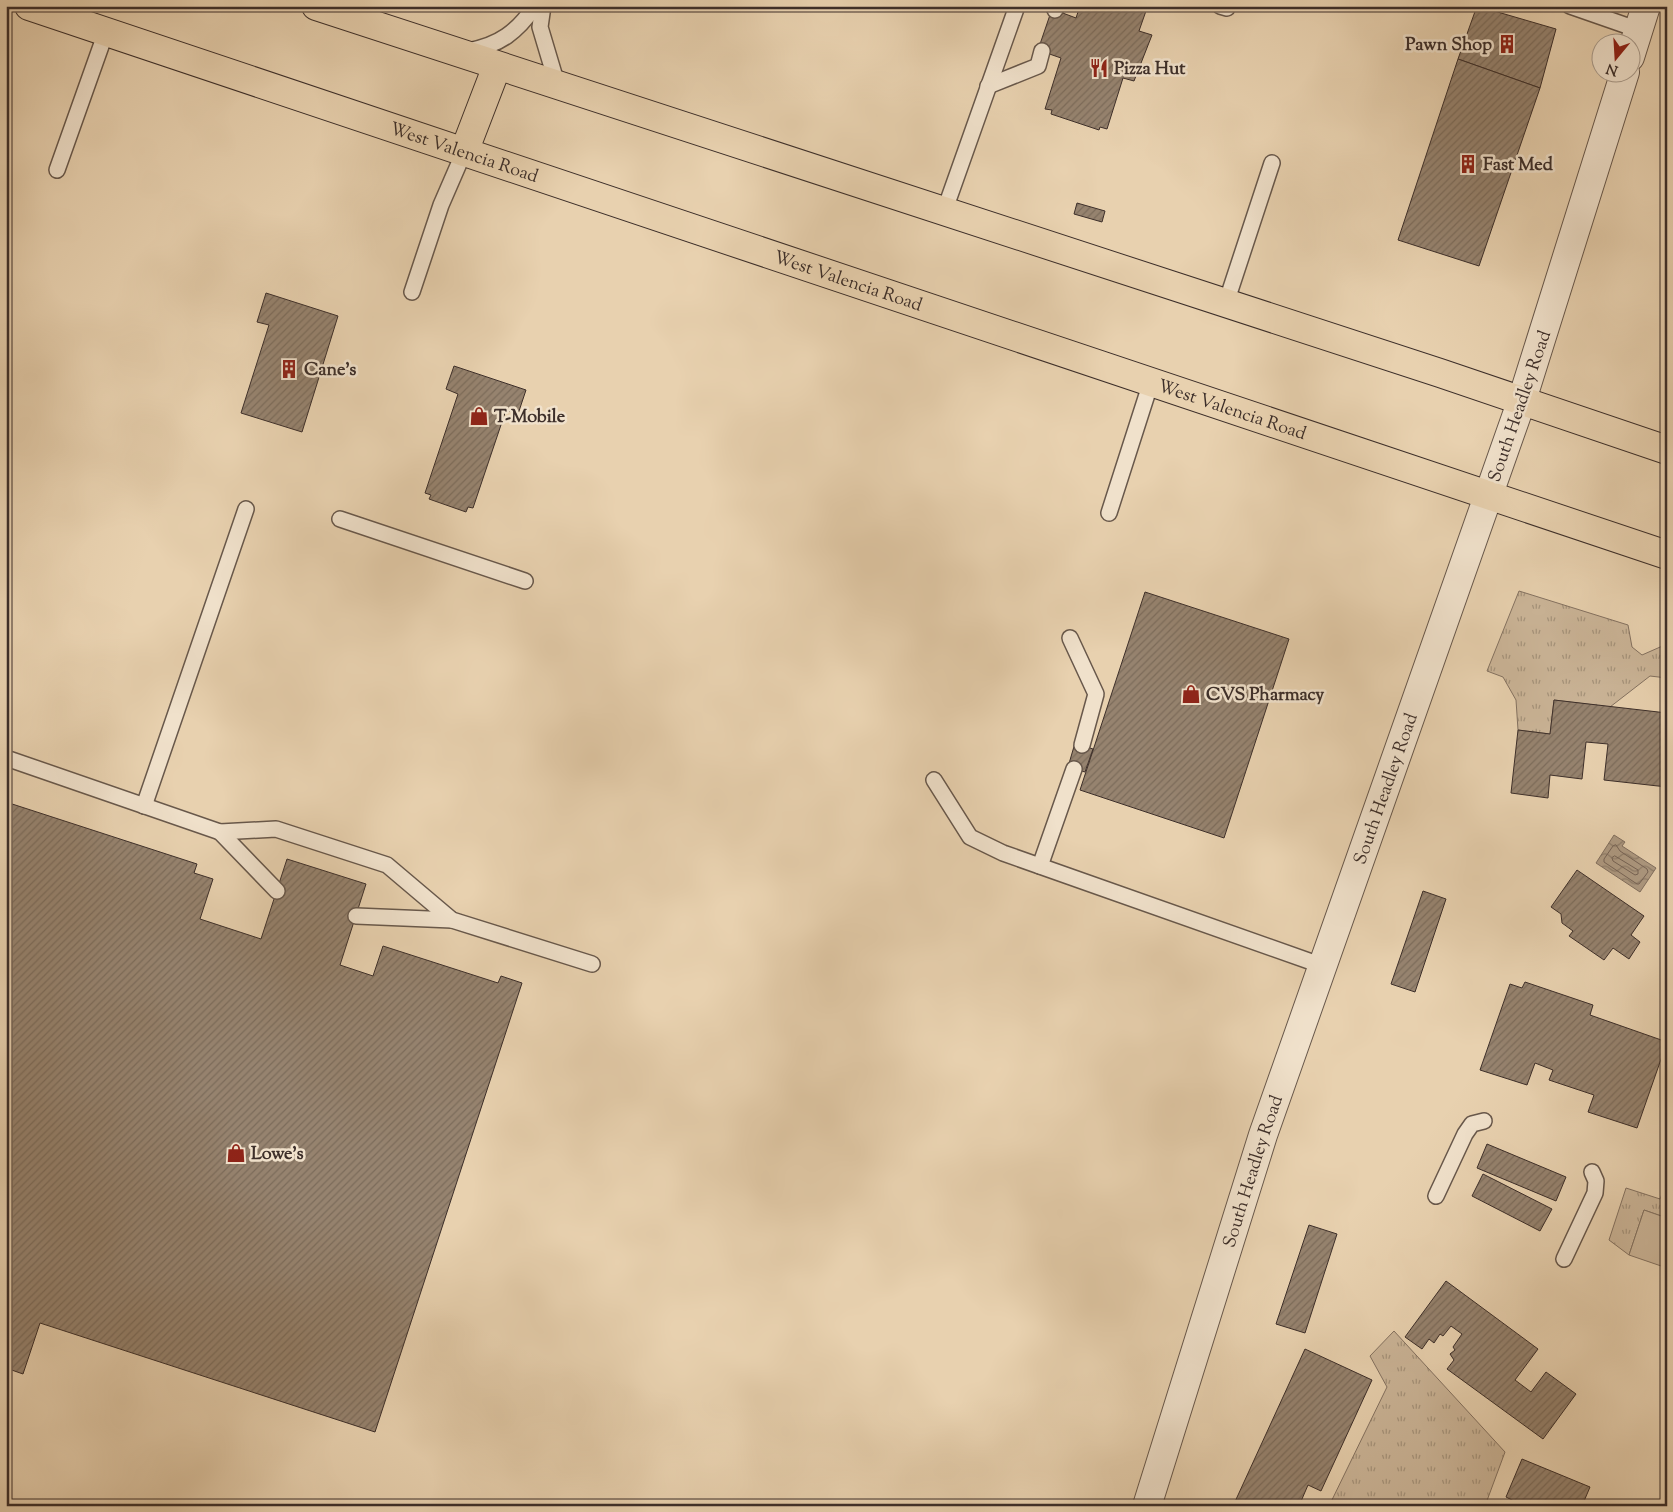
<svg xmlns="http://www.w3.org/2000/svg" width="1673" height="1512" viewBox="0 0 1673 1512" font-family="'Sorts Mill Goudy',serif">
<style>
.grass{fill:url(#grass-tufts);stroke:#847261}
.pitch{fill:#cbb598;stroke:#847261}
.water{fill:url(#water-waves);stroke:#816f5f}
.lines{fill:none;stroke-linecap:round;stroke-linejoin:round}
.shore{stroke:#766456;stroke-width:1}
.building{fill:url(#building-hatch);stroke:#3d2f2a}
.service-casing{stroke:#68584b;stroke-width:18}
.minor-casing{stroke:#68584b;stroke-width:30}
.tertiary-casing{stroke:#68584b;stroke-width:30}
.primary-casing{stroke:#3d2f2a;stroke-width:30}
.service{stroke:#f0e1cb;stroke-width:15}
.minor{stroke:#f0e1cb;stroke-width:28}
.tertiary{stroke:#f0e1cb;stroke-width:28}
.primary{stroke:#e8d1af;stroke-width:28}
.labels{text-anchor:middle;stroke-width:5;stroke-linejoin:round;paint-order:stroke}
.poi-label{font-size:18px;font-weight:bold;fill:#3d2f2a;stroke:#f0e1cb;text-anchor:start}
.street-label{font-size:18px;fill:#3d2f2a;stroke:#f0e1cb}
</style>
<defs>
<pattern id="grass-tufts" width="24" height="20" patternUnits="userSpaceOnUse" patternTransform="scale(1.25)"><rect width="24" height="20" fill="#cbb598"/><path d="M3 7l-1-3M5 7V3M7 7l1-3M15 17l-1-3M17 17v-4M19 17l1-3" fill="none" stroke="#a6947c"/></pattern>
<pattern id="water-waves" width="16" height="10" patternUnits="userSpaceOnUse" patternTransform="scale(1.25)"><rect width="16" height="10" fill="#ae9a82"/><path d="M0 5q4-4 8 0t8 0" fill="none" stroke="#8f7e6b"/></pattern>
<pattern id="building-hatch" width="6" height="6" patternUnits="userSpaceOnUse" patternTransform="scale(1.25)"><rect width="6" height="6" fill="#96836f"/><path d="M-1 1l2-2M0 6l6-6M5 7l2-2" fill="none" stroke="#7c6c5b"/></pattern>
</defs>
<rect width="100%" height="100%" fill="#e8d1af"/>
<filter id="stains"><feTurbulence type="fractalNoise" baseFrequency=".004" numOctaves="4"/><feColorMatrix values="0 0 0 0 .2 0 0 0 0 .09 0 0 0 0 .02 0 0 0 .5 -.17"/></filter>
<radialGradient id="worn" r=".72"><stop offset=".6" stop-color="#630" stop-opacity="0"/><stop offset="1" stop-color="#630" stop-opacity=".3"/></radialGradient>
<!-- grass -->
<g class="grass">
<path d="M 1519,591 L 1628,625 L 1632,647 L 1642,655 L 1667,644 L 1667,678 L 1650,676 L 1610,707 L 1554,700 L 1550,734 L 1518,730 L 1516,700 L 1503,677 L 1487,671 Z"/>
<path d="M 1667,1180 L 1667,1218 L 1644,1210 L 1629,1255 L 1609,1240 L 1626,1188 L 1660,1199 Z"/>
<path d="M 1394,1331 L 1505,1452 L 1485,1506 L 1329,1506 L 1387,1387 L 1370,1356 Z"/>
</g>
<!-- pitch -->
<path class="pitch" d="M 1644,1210 L 1667,1218 L 1667,1268 L 1629,1255 Z"/>
<!-- water -->
<path class="water" d="M 1614,835 L 1625,842 L 1622,846 L 1656,868 L 1640,892 L 1596,863 Z"/>
<g class="lines">
<!-- shore -->
<g class="shore">
<path d="M 1616,845 L 1620,851 L 1647,869 L 1648,872 L 1639,884 L 1637,884 L 1604,862 L 1604,859 L 1613,846 Z"/>
<path d="M 1615,856 L 1638,870 L 1638,874 L 1635,875 L 1613,861 L 1612,858 Z"/>
</g>
</g>
<!-- building -->
<g class="building">
<path d="M 1080,6 L 1141,6 L 1147,8 L 1139,31 L 1152,35 L 1134,81 L 1123,78 L 1107,129 L 1100,127 L 1099,130 L 1051,114 L 1052,110 L 1045,109 L 1061,58 L 1038,50 L 1052,9 L 1076,18 Z"/>
<path d="M 1477,6 L 1556,29 L 1540,88 L 1458,59 Z"/>
<path d="M 1458,59 L 1540,88 L 1479,266 L 1398,240 Z"/>
<path d="M 1077,203 L 1105,211 L 1102,222 L 1074,214 Z"/>
<path d="M 266,293 L 338,316 L 302,432 L 241,413 L 269,325 L 257,322 Z"/>
<path d="M 454,366 L 526,390 L 518,414 L 506,410 L 473,508 L 468,507 L 466,512 L 429,499 L 431,495 L 425,493 L 458,394 L 446,389 Z"/>
<path d="M 1145,592 L 1289,639 L 1224,838 L 1080,790 Z"/>
<path d="M 1554,700 L 1667,713 L 1667,787 L 1604,780 L 1608,744 L 1586,742 L 1582,779 L 1550,775 L 1548,798 L 1511,793 L 1518,730 L 1550,734 Z"/>
<path d="M 1075,743 L 1093,749 L 1085,772 L 1068,767 Z"/>
<path d="M 6,802 L 197,864 L 194,873 L 213,879 L 200,919 L 261,939 L 287,859 L 366,884 L 340,965 L 373,976 L 383,946 L 498,983 L 501,976 L 522,983 L 375,1432 L 40,1323 L 23,1374 L 6,1368 Z"/>
<path d="M 1577,870 L 1644,916 L 1631,935 L 1640,942 L 1629,959 L 1613,948 L 1604,960 L 1569,936 L 1573,931 L 1562,923 L 1561,914 L 1551,907 Z"/>
<path d="M 1423,891 L 1446,899 L 1415,992 L 1391,984 Z"/>
<path d="M 1525,982 L 1593,1005 L 1590,1015 L 1667,1042 L 1637,1128 L 1588,1112 L 1594,1095 L 1549,1080 L 1553,1070 L 1535,1063 L 1527,1085 L 1480,1070 L 1510,984 L 1522,988 Z"/>
<path d="M 1487,1144 L 1566,1177 L 1556,1201 L 1477,1168 Z"/>
<path d="M 1483,1174 L 1552,1209 L 1540,1231 L 1472,1196 Z"/>
<path d="M 1309,1225 L 1337,1234 L 1305,1333 L 1276,1324 Z"/>
<path d="M 1446,1281 L 1538,1349 L 1515,1380 L 1531,1392 L 1546,1372 L 1576,1394 L 1543,1439 L 1447,1369 L 1454,1360 L 1450,1354 L 1455,1350 L 1453,1347 L 1462,1334 L 1451,1326 L 1443,1336 L 1440,1334 L 1434,1343 L 1429,1339 L 1422,1349 L 1405,1337 Z"/>
<path d="M 1305,1349 L 1372,1380 L 1321,1491 L 1308,1485 L 1299,1506 L 1233,1506 Z"/>
<path d="M 1522,1459 L 1590,1487 L 1582,1506 L 1524,1506 L 1506,1497 Z"/>
</g>
<g class="lines">
<!-- service casing -->
<g class="service-casing">
<g id="service">
<path d="M 543,6 L 540,27 L 557,84"/>
<path d="M 1220,6 L 1227,8"/>
<path d="M 1570,6 L 1639,30"/>
<path d="M 1055,10 L 1057,6"/>
<path d="M 468,51 C 500,45 517,32 535,6"/>
<path d="M 988,86 L 1038,66 L 1042,51"/>
<path d="M 57,170 L 106,32"/>
<path d="M 944,212 L 1017,6"/>
<path d="M 412,292 L 441,205 L 464,152"/>
<path d="M 1226,303 L 1272,163"/>
<path d="M 1109,513 L 1151,382"/>
<path d="M 340,519 L 525,581"/>
<path d="M 1070,638 L 1096,694 L 1082,745"/>
<path d="M 6,758 L 220,832 L 276,829 L 387,865 L 452,920 L 592,964"/>
<path d="M 934,780 L 970,837 L 1003,853 L 1323,966"/>
<path d="M 144,806 L 246,509"/>
<path d="M 220,832 L 277,891"/>
<path d="M 1040,866 L 1074,769"/>
<path d="M 356,916 L 452,920"/>
<path d="M 1436,1196 L 1465,1134 L 1472,1124 L 1484,1121"/>
<path d="M 1564,1259 L 1595,1193 L 1596,1181 L 1592,1172"/>
</g>
</g>
<!-- minor casing -->
<g class="minor-casing">
<g id="minor">
<path d="M 1630,57 L 1646,6"/>
<path d="M 1522,400 L 1625,72"/>
</g>
</g>
<!-- tertiary casing -->
<g class="tertiary-casing">
<g id="tertiary">
<path id="s1" d="M 1147,1506 L 1263,1135 L 1522,400"/>
</g>
</g>
<!-- primary casing -->
<g class="primary-casing">
<g id="primary">
<path id="s2" d="M 29,6 L 1667,555"/>
<path d="M 316,6 L 1440,373 L 1667,450"/>
<path d="M 464,152 L 497,66"/>
</g>
</g>
<!-- service -->
<use href="#service" class="service"/>
<!-- minor -->
<use href="#minor" class="minor"/>
<!-- tertiary -->
<use href="#tertiary" class="tertiary"/>
<!-- primary -->
<use href="#primary" class="primary"/>
</g>
<!-- icons -->
<defs>
<g id="building-bare" transform="scale(1.5)"><path d="M-4-6H4V6H1V3H-1V6H-4ZM-2.5-4.3h1.7v1.8h-1.7ZM.8-4.3h1.7v1.8H.8ZM-2.5-1h1.7V.8h-1.7ZM.8-1h1.7V.8H.8Z" fill="#8f2418" stroke="#f0e1cb" stroke-width="2.5" paint-order="stroke"/></g>
<g id="restaurant-bare" transform="scale(1.5)"><path d="M-5-6h1v4h1v-4h1v4h1v-4h1v5L-1.5 .5V6h-2V.5L-5-1ZM5-6V6H3V1.5H1.5Q1.5-4 5-6Z" fill="#8f2418" stroke="#f0e1cb" stroke-width="2.5" paint-order="stroke"/></g>
<g id="shop-bare" transform="scale(1.5)"><path d="M-5-2.5h2.3a2.7 3.5 0 0 1 5.4 0H5L5.5 6h-11ZM-1.5-2.5h3a1.5 2.3 0 0 0-3 0Z" fill="#8f2418" stroke="#f0e1cb" stroke-width="2.5" paint-order="stroke"/></g>
</defs>
<g fill-rule="evenodd">
<use href="#building-bare" x="1507" y="44"/>
<use href="#restaurant-bare" x="1099" y="68"/>
<use href="#building-bare" x="1468" y="164"/>
<use href="#building-bare" x="289" y="369"/>
<use href="#shop-bare" x="479" y="416"/>
<use href="#shop-bare" x="1191" y="694"/>
<use href="#shop-bare" x="236" y="1153"/>
</g>
<g class="labels">
<!-- poi labels -->
<g class="poi-label">
<text x="1492" y="50" text-anchor="end">Pawn Shop</text>
<text x="1114" y="74">Pizza Hut</text>
<text x="1483" y="170">Fast Med</text>
<text x="304" y="375">Cane's</text>
<text x="494" y="422">T-Mobile</text>
<text x="1206" y="700">CVS Pharmacy</text>
<text x="251" y="1159">Lowe’s</text>
</g>
<!-- street labels -->
<g class="street-label">
<text dy="6" stroke="none"><textPath href="#s2" startOffset="459">West Valencia Road</textPath></text>
<text dy="6" stroke="none"><textPath href="#s2" startOffset="864">West Valencia Road</textPath></text>
<text transform="translate(1519 406) rotate(-71)" y="6">South Headley Road</text>
<text dy="6" stroke="none"><textPath href="#s2" startOffset="1269">West Valencia Road</textPath></text>
<text dy="6" stroke="none"><textPath href="#s1" startOffset="756">South Headley Road</textPath></text>
<text dy="6" stroke="none"><textPath href="#s1" startOffset="351">South Headley Road</textPath></text>
</g>
</g>
<!-- margin -->
<rect width="1673" height="1512" fill="none" stroke="#e8d1af" stroke-width="25"/>
<rect x="8" y="8" width="1658" height="1497" fill="none" stroke="#3d2f2a" stroke-width="2.5"/>
<rect x="12" y="12" width="1648" height="1487" fill="none" stroke="#3d2f2a"/>
<!-- north arrow -->
<g transform="translate(1616 58) rotate(198)"><circle r="24" fill="#f0e1cb" stroke="#a89a8b"/>
<path d="M0-4L9 19L0 12L-9 19Z" fill="#8f2418"/>
<text y="-8" font-size="14" font-weight="bold" text-anchor="middle" fill="#3d2f2a">N</text>
</g>
<rect width="100%" height="100%" filter="url(#stains)"/>
<rect width="100%" height="100%" fill="url(#worn)"/>
</svg>
